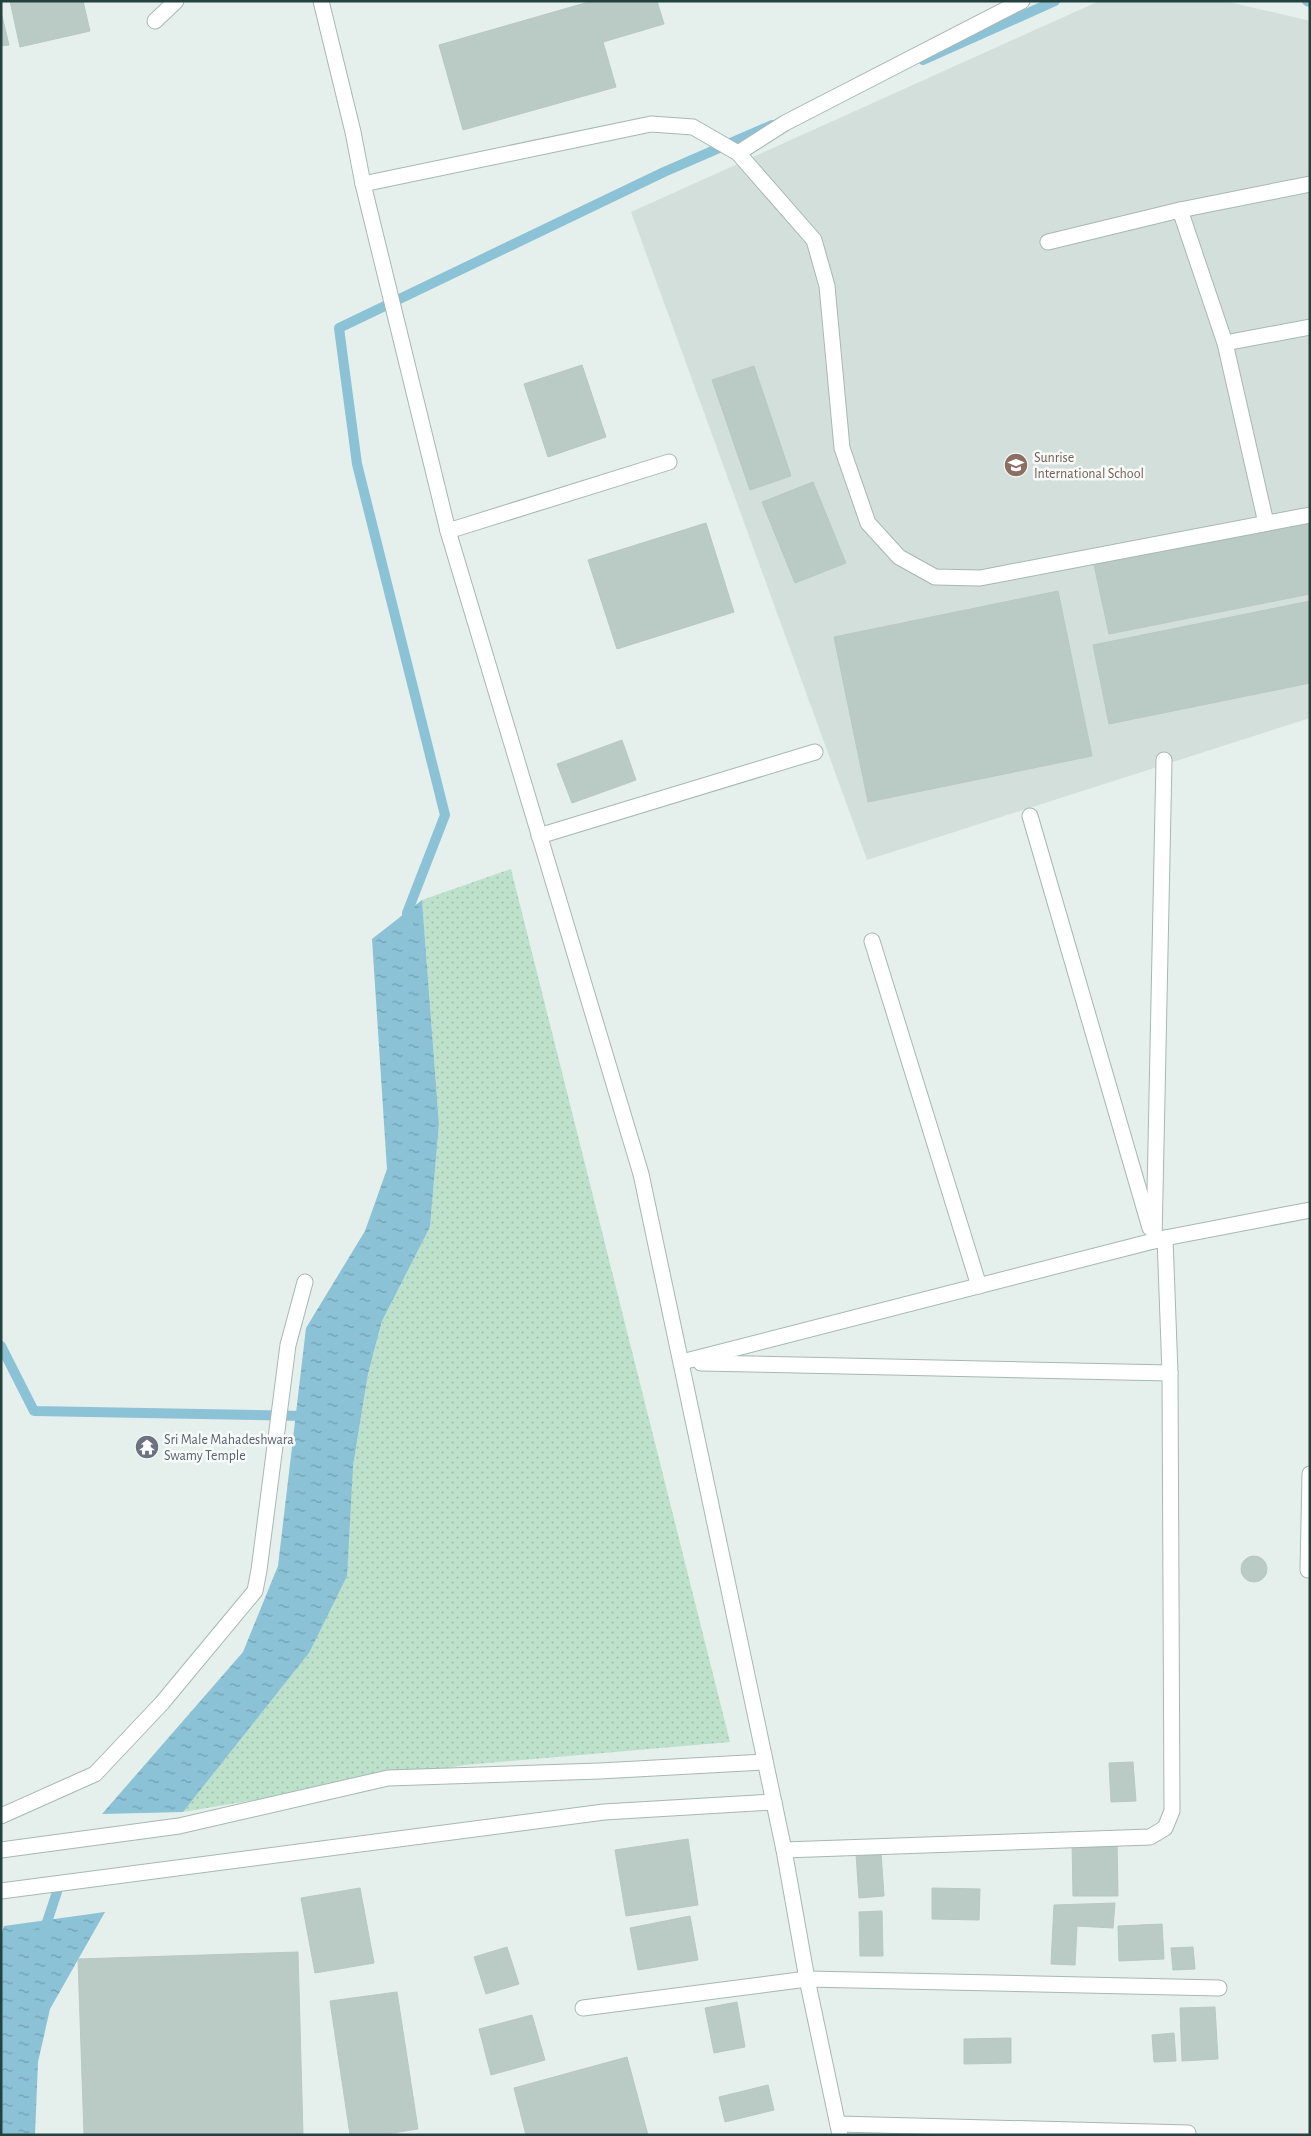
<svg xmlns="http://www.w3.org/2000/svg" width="1311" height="2136" viewBox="0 0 1311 2136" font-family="'Alegreya Sans',sans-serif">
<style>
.built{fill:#d3dfdb}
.grass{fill:url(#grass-dots)}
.water{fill:url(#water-ripples)}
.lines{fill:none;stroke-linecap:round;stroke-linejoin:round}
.stream{stroke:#8bc2d6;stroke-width:10}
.building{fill:#bacac5;stroke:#b7c9c4}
.minor-casing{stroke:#a7b8b4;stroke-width:17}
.minor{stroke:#fff;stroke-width:15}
.labels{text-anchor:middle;stroke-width:5;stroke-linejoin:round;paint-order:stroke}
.education-label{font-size:14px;fill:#785e54;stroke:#f6fbf9;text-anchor:start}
.worship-label{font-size:14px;fill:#5b616d;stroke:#f6fbf9;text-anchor:start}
</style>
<defs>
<pattern id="grass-dots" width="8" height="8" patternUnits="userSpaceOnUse" patternTransform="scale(1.25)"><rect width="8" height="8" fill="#bde1cb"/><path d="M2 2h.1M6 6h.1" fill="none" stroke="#a2c2af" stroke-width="1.8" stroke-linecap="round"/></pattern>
<pattern id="water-ripples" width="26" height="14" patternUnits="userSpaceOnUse" patternTransform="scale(1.25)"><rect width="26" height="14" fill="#8bc2d6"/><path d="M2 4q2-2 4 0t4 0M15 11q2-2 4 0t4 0" fill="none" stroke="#719faf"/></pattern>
</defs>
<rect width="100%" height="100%" fill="#e5efec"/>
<!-- built -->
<path class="built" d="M 1097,2 L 1229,2 L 1310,21 L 1310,718 L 867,860 L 631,212 Z"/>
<!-- grass -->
<path class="grass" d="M 511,869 L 730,1742 L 465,1765 L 183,1812 L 309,1653 L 353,1466 L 368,1374 L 382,1321 L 430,1227 L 439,1124 L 422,900 Z"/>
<!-- water -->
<g class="water">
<path d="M 422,900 L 439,1124 L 430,1227 L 382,1321 L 368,1374 L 353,1466 L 347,1576 L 309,1653 L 183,1812 L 102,1814 L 243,1652 L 278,1566 L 306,1328 L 365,1231 L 387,1169 L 372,939 Z"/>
<path d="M 105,1912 L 50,2009 L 38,2062 L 35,2135 L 1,2135 L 1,1936 L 4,1926 Z"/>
</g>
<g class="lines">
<!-- stream -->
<g class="stream">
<path d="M 1307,1 L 1310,2"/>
<path d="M 923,60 L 1055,1"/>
<path d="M 408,924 L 407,913 L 445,815 L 357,464 L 339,328 L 664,172 L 772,125"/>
<path d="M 1,1346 L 34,1411 L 307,1416"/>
<path d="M 44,1931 L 57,1892"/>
</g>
</g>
<!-- building -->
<g class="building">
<path d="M 10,1 L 83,1 L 90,31 L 20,47 Z"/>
<path d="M 592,1 L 657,1 L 664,24 L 603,42 L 616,87 L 463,130 L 439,45 Z"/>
<path d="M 1,12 L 9,45 L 1,46 Z"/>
<path d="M 582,365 L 606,437 L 548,457 L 524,384 Z"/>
<path d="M 754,366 L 791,476 L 750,490 L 712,380 Z"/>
<path d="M 813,482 L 846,563 L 795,583 L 762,502 Z"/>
<path d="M 1310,522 L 1310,594 L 1109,634 L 1094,565 Z"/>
<path d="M 706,523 L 734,612 L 617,649 L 588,560 Z"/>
<path d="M 1058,591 L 1092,756 L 868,802 L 834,637 Z"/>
<path d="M 1310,601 L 1310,683 L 1109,724 L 1093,645 Z"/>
<path d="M 622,740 L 636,780 L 572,803 L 557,764 Z"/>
<circle cx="1254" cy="1569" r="13"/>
<path d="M 1133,1762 L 1136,1801 L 1111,1802 L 1109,1763 Z"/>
<path d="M 688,1839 L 698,1905 L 626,1916 L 615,1850 Z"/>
<path d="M 1072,1840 L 1117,1840 L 1118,1896 L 1073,1896 Z"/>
<path d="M 881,1852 L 884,1896 L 859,1898 L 856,1854 Z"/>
<path d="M 360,1888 L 374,1963 L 315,1973 L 301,1898 Z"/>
<path d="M 932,1888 L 980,1889 L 979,1920 L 932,1919 Z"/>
<path d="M 1115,1903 L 1113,1928 L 1077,1926 L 1075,1965 L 1051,1964 L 1054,1905 Z"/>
<path d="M 882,1911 L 883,1956 L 860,1956 L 859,1912 Z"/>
<path d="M 690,1916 L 698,1960 L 638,1970 L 630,1928 Z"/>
<path d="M 1162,1924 L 1164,1959 L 1119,1961 L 1118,1926 Z"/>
<path d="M 507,1947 L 519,1984 L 486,1994 L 474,1957 Z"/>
<path d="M 1193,1947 L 1195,1969 L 1173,1970 L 1171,1948 Z"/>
<path d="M 298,1952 L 303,2135 L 84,2135 L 78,1959 Z"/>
<path d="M 397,1992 L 418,2129 L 380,2135 L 350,2135 L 330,2001 Z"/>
<path d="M 737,2002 L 745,2047 L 714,2053 L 705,2008 Z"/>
<path d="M 1215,2007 L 1218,2059 L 1182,2061 L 1180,2008 Z"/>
<path d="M 532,2015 L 545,2060 L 491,2075 L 479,2029 Z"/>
<path d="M 1174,2033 L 1176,2061 L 1154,2062 L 1152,2035 Z"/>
<path d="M 1011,2038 L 1011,2063 L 964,2064 L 964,2039 Z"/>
<path d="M 627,2057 L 648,2135 L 526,2135 L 514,2088 Z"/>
<path d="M 768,2085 L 774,2110 L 725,2122 L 719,2097 Z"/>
</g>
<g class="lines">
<!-- minor casing -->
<g class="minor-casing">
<g id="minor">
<path d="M 321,1 L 353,132 L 363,184 L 448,531 L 641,1174 L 784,1850 L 807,1979 L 840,2135"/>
<path d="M 155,21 L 176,1"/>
<path d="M 738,153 L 785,123 L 1022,1"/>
<path d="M 363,184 L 651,124 L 693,127 L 738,153 L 814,240 L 827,286 L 842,448 L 868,523 L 899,557 L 935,577 L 980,578 L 1310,515"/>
<path d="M 1180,210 L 1225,343 L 1266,523"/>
<path d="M 1048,242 L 1180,210 L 1310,184"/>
<path d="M 1225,343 L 1310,327"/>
<path d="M 448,531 L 669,462"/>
<path d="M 1030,816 L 1150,1228"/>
<path d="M 539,836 L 815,752"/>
<path d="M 872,941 L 979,1286"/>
<path d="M 1154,1241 L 1164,760"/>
<path d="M 682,1362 L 1165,1238 L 1310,1210"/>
<path d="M 701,1363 L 1170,1373"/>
<path d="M 1308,1570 L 1310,1474"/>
<path d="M 1,1816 L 95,1774 L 162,1703 L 255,1591 L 259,1570 L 288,1345 L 305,1282"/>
<path d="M 1,1850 L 179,1826 L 388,1778 L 600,1771 L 765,1762"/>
<path d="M 784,1850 L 1150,1837 L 1165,1828 L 1172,1811 L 1170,1373 L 1165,1238"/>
<path d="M 1,1891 L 604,1812 L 774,1802"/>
<path d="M 583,2008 L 807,1979 L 1219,1988"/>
<path d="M 838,2124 L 1188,2133"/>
</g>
</g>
<!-- minor -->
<use href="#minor" class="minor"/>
</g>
<!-- icons -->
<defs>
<g id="school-disc" transform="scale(1.25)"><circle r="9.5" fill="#8d6e63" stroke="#f6fbf9"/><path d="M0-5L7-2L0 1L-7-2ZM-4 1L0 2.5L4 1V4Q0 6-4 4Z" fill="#fff"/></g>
<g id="temple-disc" transform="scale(1.25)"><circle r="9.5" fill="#6b7280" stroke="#f6fbf9"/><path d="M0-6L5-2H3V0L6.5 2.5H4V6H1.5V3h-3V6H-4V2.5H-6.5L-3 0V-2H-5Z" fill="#fff"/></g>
</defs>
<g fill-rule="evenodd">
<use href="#school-disc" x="1016" y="465"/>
<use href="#temple-disc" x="147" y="1447"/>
</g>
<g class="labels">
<!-- education labels -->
<g class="education-label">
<text x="1034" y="462">Sunrise<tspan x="1034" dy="16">International School</tspan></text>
</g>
<!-- worship labels -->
<g class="worship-label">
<text x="164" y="1444">Sri Male Mahadeshwara<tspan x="164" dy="16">Swamy Temple</tspan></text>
</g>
</g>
<!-- border -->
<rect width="1311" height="2136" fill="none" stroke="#23423e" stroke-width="5"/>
</svg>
